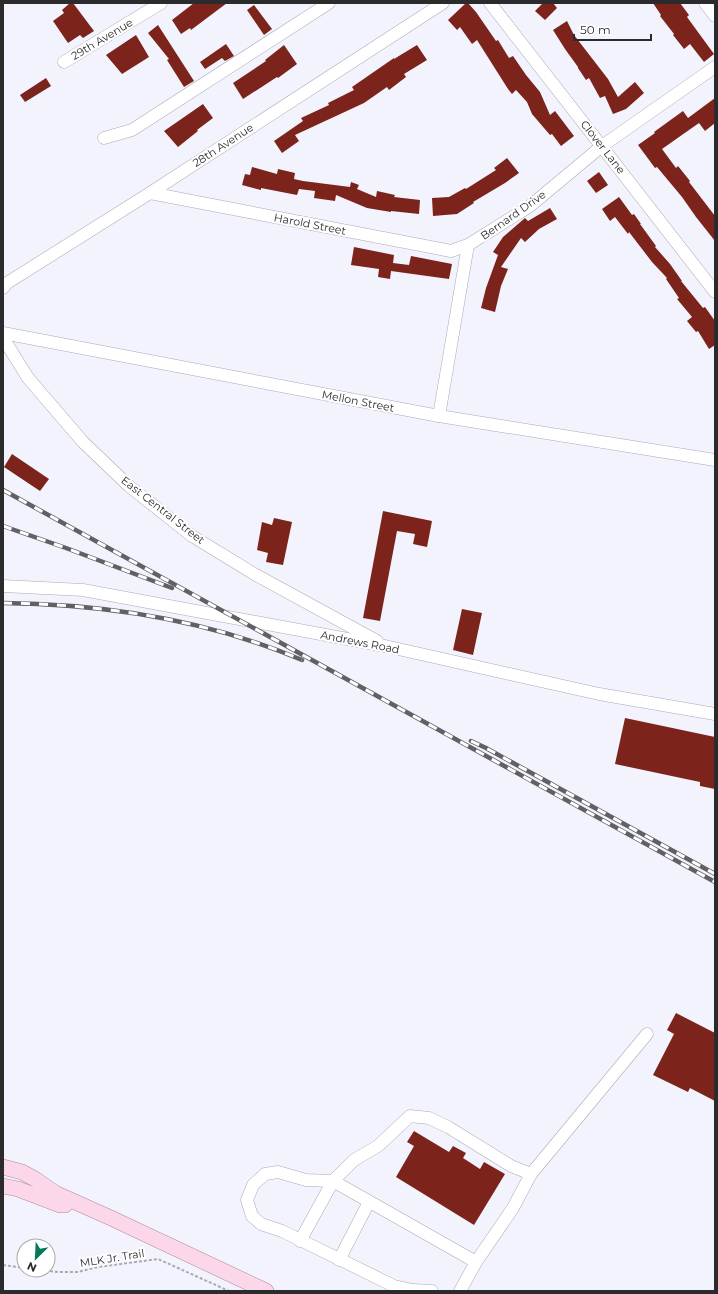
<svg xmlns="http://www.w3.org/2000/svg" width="718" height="1294" font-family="Montserrat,sans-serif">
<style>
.building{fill:#7c241b}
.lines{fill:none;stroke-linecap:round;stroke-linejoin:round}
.minor-casing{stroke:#a9abb3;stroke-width:13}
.major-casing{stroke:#b18a9e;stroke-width:16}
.path{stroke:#aaabb1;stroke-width:2;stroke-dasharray:3 2;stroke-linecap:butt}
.minor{stroke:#fff;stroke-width:12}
.major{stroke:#fbd7e9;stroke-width:15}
.rail-casing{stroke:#616165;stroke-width:4.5}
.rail{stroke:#fff;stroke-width:3;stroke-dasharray:9;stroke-linecap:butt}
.labels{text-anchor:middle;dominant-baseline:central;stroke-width:4;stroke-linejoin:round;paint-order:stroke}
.street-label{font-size:11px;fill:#2b2b2e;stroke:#fff}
</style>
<rect width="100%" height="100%" fill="#f2f3fc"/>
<g class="building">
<path d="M70 3H73L94 31 83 38 80 35 68 43 53 21 64 13 62 10Z"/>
<path d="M194 3H227L191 30 190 28 181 34 172 20Z"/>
<path d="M466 3H468L476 12 496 41 498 40 509 58 513 56 526 75 540 92 550 115 555 111 574 136 561 146 552 134 550 135 532 114 527 102 516 90 512 94 508 89 477 40 472 44 460 27 457 30 448 20Z"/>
<path d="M543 3H553L557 8 545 20 535 11Z"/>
<path d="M653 3H680L689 15 687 17 714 54 704 62 690 44 684 49 673 35 674 34 660 16 661 15Z"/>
<path d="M254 5 272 29 264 35 247 10Z"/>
<path d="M567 21 574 35 608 79 618 97 635 82 644 93 626 109 613 114 605 96 600 98 589 78 586 80 578 68V67L565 49 553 30Z"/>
<path d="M158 25 194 81 184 87 167 60 169 59 148 33Z"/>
<path d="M136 35 149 57 122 74 106 55Z"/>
<path d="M226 44 234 56 225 61 222 58 205 69 200 62Z"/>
<path d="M284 45 297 64 278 78 277 77 243 99 233 83 266 61 265 60Z"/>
<path d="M417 45 427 60 404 74 406 77 389 90 387 87 364 103 295 135 299 141 282 153 274 141 303 121 301 118 329 105 328 103 354 90 352 87 394 58V59Z"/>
<path d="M46 78 51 86 25 102 20 95Z"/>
<path d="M715 98V123L705 131 699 123 662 149 676 168 678 166 690 181 689 182 715 216V241L696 217 682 197 657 167 655 168 638 145 655 133 654 132 683 111 688 118Z"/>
<path d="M203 104 213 118 197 130 198 131 178 147 164 131Z"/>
<path d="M507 158 519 173 505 183 473 202 474 203 457 214 433 216 432 198 449 197 465 188 466 189 496 170 494 168Z"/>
<path d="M252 167 277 174 278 169 295 173 294 179 303 181 350 187 351 182 359 185 357 189 376 197 377 191 395 195 394 197 420 200 419 214 391 211V212L367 208 336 195 335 201 314 198 315 191 299 189 297 195 261 188V190L242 185 245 174 250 175Z"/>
<path d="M599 172 608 185 596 193 587 181Z"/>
<path d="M619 197 632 215 634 214 641 224H640L656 246 655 247 670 264 682 281H681L703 308 705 307 715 321V345L709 349 698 331 696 332 687 321 692 317 677 299 679 298 666 279 667 278 652 262 629 232 628 234 615 217 610 221 602 209Z"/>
<path d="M550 208 557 219 539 229 525 242 521 238 501 267 508 269 501 286 495 312 481 308 486 288 498 255 493 252 503 237 525 218 528 221Z"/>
<path d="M354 247 394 255 393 263 409 265 411 256 452 264 449 279 391 271 390 279 378 277 379 269 351 265Z"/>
<path d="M12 454 49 479 40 491 4 467Z"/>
<path d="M383 511 432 521 427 547 413 544 415 534 397 531 380 621 363 618Z"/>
<path d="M274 518 292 522 283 565 266 562 268 553 257 550 262 522 272 525Z"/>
<path d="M462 609 482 613 473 655 453 650Z"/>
<path d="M625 718 715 737V789L700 786V782L615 764Z"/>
<path d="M676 1013 715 1033V1101L690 1088 688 1092 653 1075 674 1034 667 1030Z"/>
<path d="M414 1131 449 1152 453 1146 466 1153 463 1158 480 1169 484 1162 505 1174 474 1225 396 1177 414 1146 407 1142Z"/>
</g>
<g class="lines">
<g class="minor-casing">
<g id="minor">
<path d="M490 3 715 292"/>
<path d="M705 3 715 16"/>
<path d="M64 62 161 3"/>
<path d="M104 138 132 130 329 3"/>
<path d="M150 193 451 251 468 245"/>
<path d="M3 288 7 283 150 193 443 3"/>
<path d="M3 333 439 416 715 460"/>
<path d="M3 338 28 378 83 442 129 486 192 536 256 575 377 641"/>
<path d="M439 416 468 245 530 206 602 146 715 67"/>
<path d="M3 586 83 590 385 646 599 694 715 714"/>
<path d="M300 1241 333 1181 476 1262"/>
<path d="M339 1260 369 1202"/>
<path d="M432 1291 413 1290 394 1286 282 1231 261 1224 252 1216 247 1200 253 1185 265 1174 278 1172 306 1180 333 1181 354 1160 378 1146 410 1116 429 1118 448 1127 511 1166 531 1174"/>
<path d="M460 1291 476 1262 513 1208 531 1174 647 1034"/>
</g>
</g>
<g class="major-casing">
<g id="major">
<path d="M3 1167 22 1172 35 1179 55 1193 111 1218 266 1291"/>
<path d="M3 1186 18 1189 60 1205H65"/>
</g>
</g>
<g class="path">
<path d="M3 1265 24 1268"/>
<path d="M40 1270 58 1272H78L98 1267 158 1259 229 1291"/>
</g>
<use href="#minor" class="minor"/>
<use href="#major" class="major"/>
<g class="rail-casing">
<g id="rail">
<path d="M3 490 715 882"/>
<path d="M3 526 66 548 172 588"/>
<path d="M3 603C104 604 208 620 302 660"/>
<path d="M471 741 486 748 715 874"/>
</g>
</g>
<use href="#rail" class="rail"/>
</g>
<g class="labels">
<g class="street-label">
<text transform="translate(102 39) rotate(-31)">29th Avenue</text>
<text transform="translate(223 145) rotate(-33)">28th Avenue</text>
<text transform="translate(603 147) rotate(52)">Clover Lane</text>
<text transform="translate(513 215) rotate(-35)">Bernard Drive</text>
<text transform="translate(310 224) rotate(11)">Harold Street</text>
<text transform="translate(358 401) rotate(11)">Mellon Street</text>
<text transform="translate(163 510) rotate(38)">East Central Street</text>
<text transform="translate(360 642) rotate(11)">Andrews Road</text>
<text transform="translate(112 1258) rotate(-9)">MLK Jr. Trail</text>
</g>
</g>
<rect width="718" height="1294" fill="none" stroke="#2b2b2e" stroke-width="8"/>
<g transform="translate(36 1258) rotate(204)"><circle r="19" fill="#ffffff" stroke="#aaaaab"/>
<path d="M0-3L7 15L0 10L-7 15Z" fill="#027a57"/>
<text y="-6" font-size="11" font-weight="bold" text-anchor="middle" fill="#2b2b2e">N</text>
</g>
<path d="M574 34v6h77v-6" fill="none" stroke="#2b2b2e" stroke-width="2"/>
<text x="580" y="34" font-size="12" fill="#2b2b2e" stroke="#ffffff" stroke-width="3" paint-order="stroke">50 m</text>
</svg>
